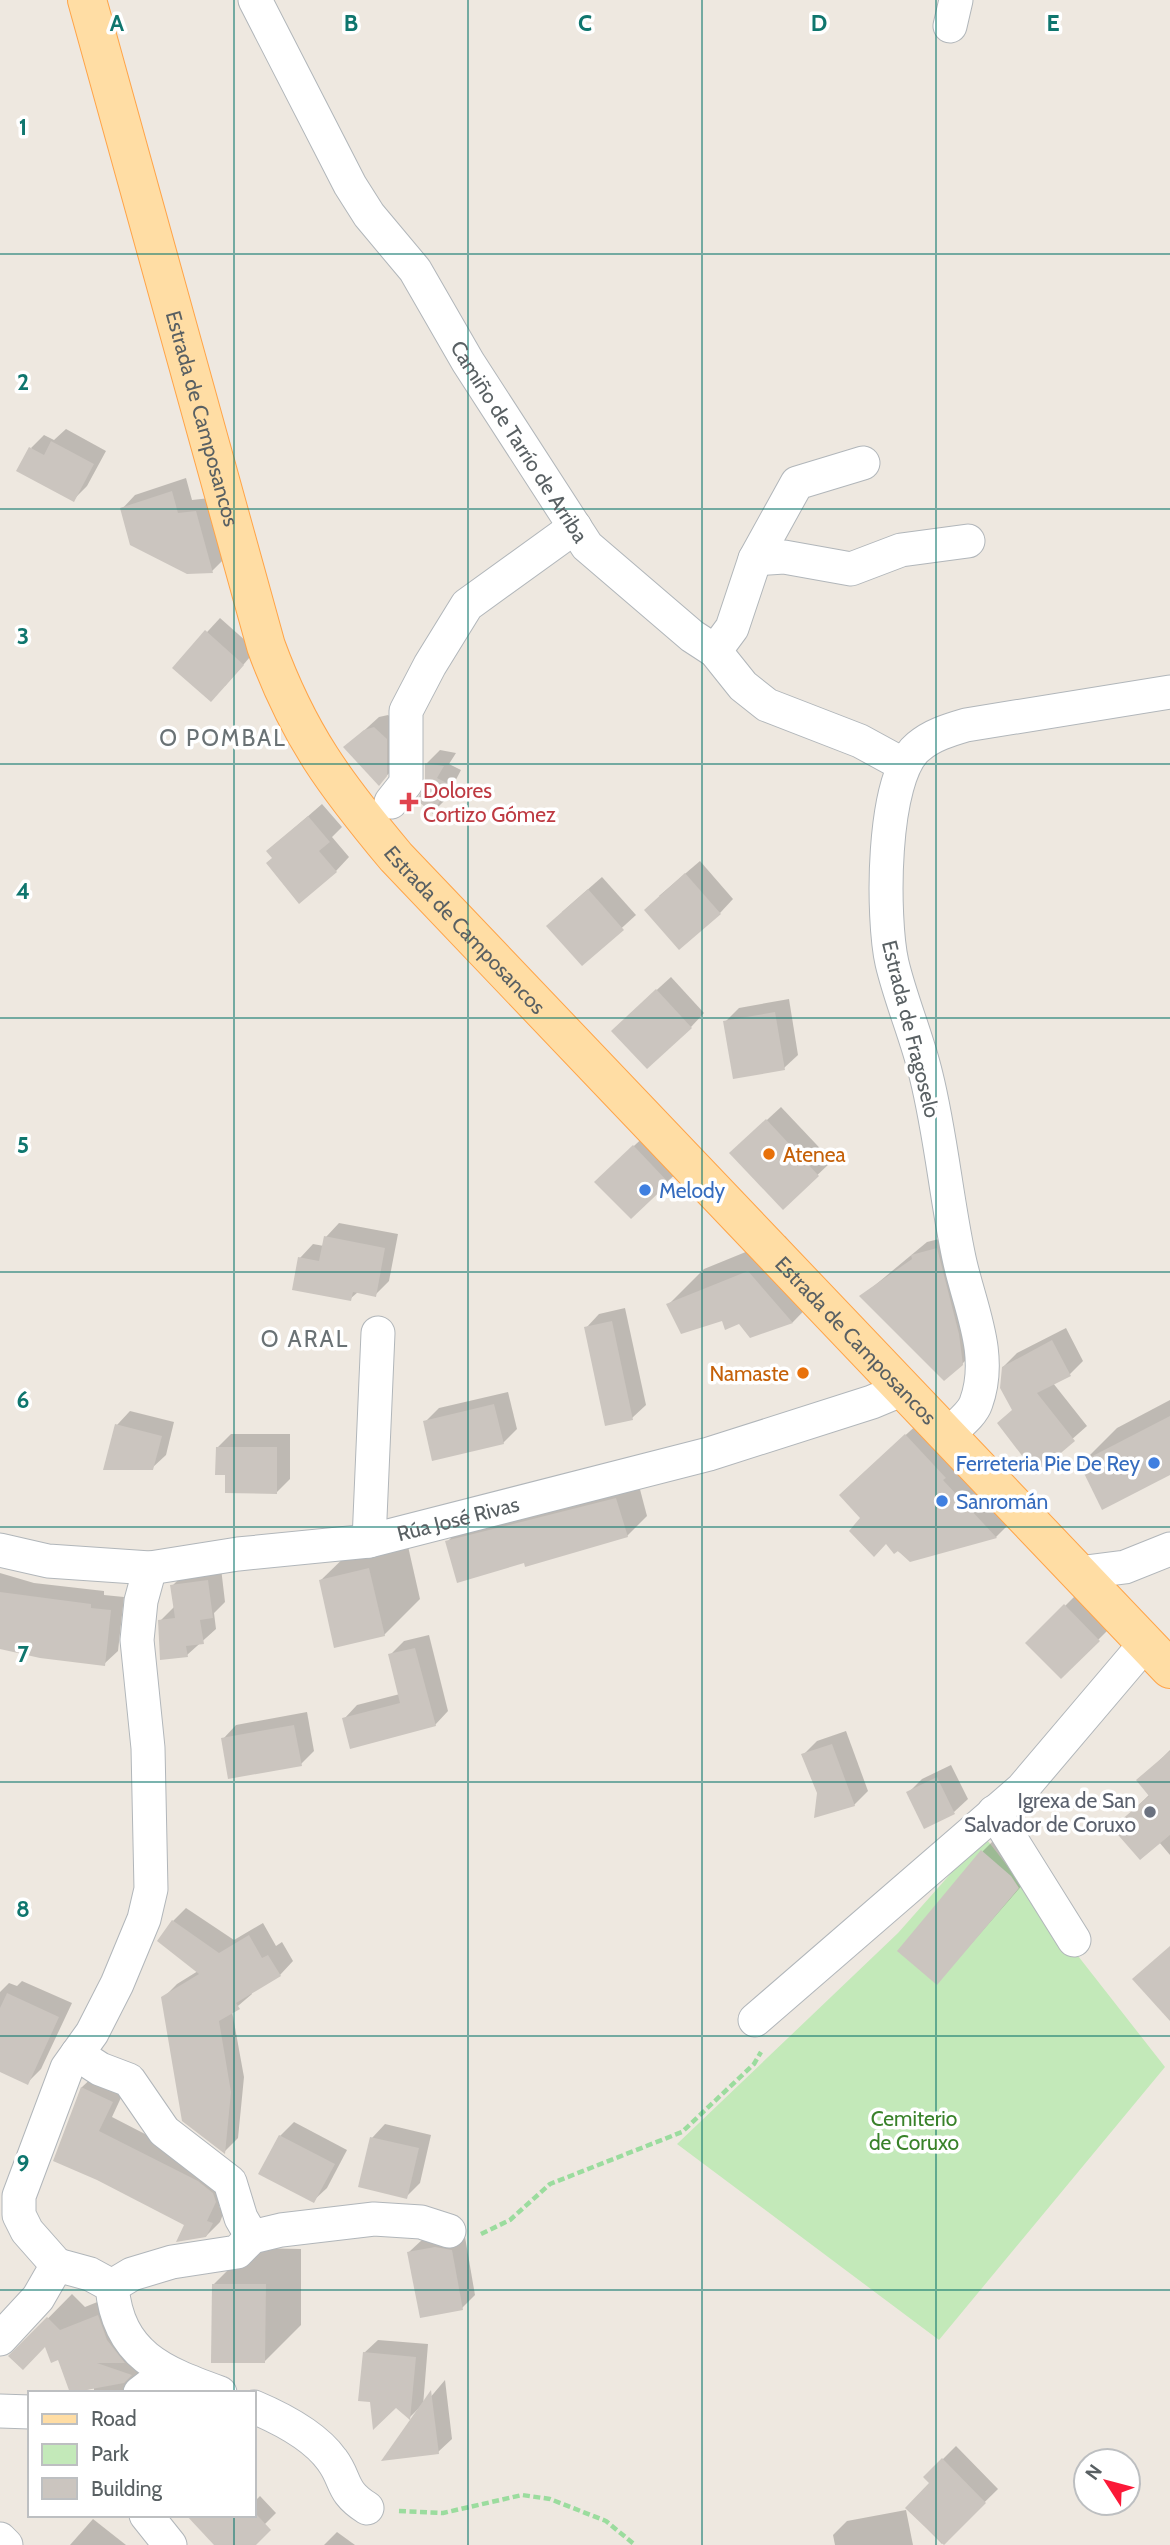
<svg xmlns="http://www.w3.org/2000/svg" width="1170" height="2545" font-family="Cabin,sans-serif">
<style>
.green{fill:#c3e9b9}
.shadow{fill:#0003}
.building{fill:#cbc5bf}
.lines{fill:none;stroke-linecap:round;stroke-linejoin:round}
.minor-casing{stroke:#b1b6ba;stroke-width:35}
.major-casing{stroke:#ffa448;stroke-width:40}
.path{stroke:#9bdc9e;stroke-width:4.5;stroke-dasharray:7 3.5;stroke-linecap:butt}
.minor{stroke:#fff;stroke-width:33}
.major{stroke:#ffdda4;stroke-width:38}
.grid{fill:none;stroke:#0f766e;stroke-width:2;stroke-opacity:0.55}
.health-dot{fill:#e0444e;stroke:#fff;stroke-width:2.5}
.food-dot{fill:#e8710a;stroke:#fff;stroke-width:2.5}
.shop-dot{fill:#3f7fe0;stroke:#fff;stroke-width:2.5}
.worship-dot{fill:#6b7280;stroke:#fff;stroke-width:2.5}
.labels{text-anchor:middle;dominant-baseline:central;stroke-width:7;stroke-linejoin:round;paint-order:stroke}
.street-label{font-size:21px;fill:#596063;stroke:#fff}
.health-label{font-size:21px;fill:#be3a42;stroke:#fff;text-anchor:start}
.food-label{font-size:21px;fill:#c56008;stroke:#fff;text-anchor:start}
.shop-label{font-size:21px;fill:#366cbe;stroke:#fff;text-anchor:start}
.worship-label{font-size:21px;fill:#5b616d;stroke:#fff;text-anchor:end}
.park-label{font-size:21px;fill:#39822a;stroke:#fff}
.neighbourhood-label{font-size:23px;letter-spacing:2px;fill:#6a7275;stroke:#fff}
.grid-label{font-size:23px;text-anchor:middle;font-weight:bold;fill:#0f766e;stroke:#fff;stroke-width:7;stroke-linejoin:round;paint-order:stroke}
</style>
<rect width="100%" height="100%" fill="#eee8e0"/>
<path class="green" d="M984 1836 1165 2067 939 2340 677 2144 898 1933Z"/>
<g class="shadow">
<path d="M66 429 106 451 87 486 73 500 31 448 44 435 54 440Z"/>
<path d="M186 478 192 500 210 498 225 558 212 571 122 509 135 495Z"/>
<path d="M220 618 256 650 225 686 175 667Z"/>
<path d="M388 715 400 725 392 770 379 784 346 747 379 717Z"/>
<path d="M440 750 456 753 449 764 461 770 446 799 433 812 427 784V763Z"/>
<path d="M322 804 342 827 332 837 349 857 336 871 274 858 268 851Z"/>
<path d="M700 861 733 899 720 913 659 896Z"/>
<path d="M602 877 636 915 582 964 562 912Z"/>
<path d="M671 977 704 1013 691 1027 627 1017Z"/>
<path d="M789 999 798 1055 784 1068 725 1022 739 1008Z"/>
<path d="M781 1107 832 1161 783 1208 745 1140Z"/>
<path d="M648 1133 681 1169 667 1182 609 1169Z"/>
<path d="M339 1223 398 1234 389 1281 375 1295 358 1292 350 1299 300 1258 313 1244 324 1246 326 1237Z"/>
<path d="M785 1236 828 1286 793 1322 750 1336 739 1322 668 1305 704 1269Z"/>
<path d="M951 1236 976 1350 962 1364 862 1296 927 1242Z"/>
<path d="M625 1308 646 1405 632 1418 586 1328 599 1314Z"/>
<path d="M1066 1328 1083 1361 1070 1374 1053 1383 1087 1426 1036 1471 1013 1409 1003 1367 1017 1353Z"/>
<path d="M508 1392 517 1429 503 1443 425 1422 439 1408Z"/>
<path d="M1170 1400V1473L1081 1464 1117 1428Z"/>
<path d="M130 1411 174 1422 166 1455 152 1468 117 1425Z"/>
<path d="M920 1422 1009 1524 996 1537 910 1560 886 1542 863 1518 855 1481Z"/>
<path d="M231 1434H290V1479L277 1492 227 1473 217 1448Z"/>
<path d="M637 1478 647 1516 627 1536 525 1561 447 1542 467 1522Z"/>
<path d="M405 1533 420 1599 384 1635 320 1581 357 1545Z"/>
<path d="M221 1568 225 1602 214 1613 216 1629 187 1655 160 1621 175 1606 172 1586 186 1572Z"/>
<path d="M0 1573 34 1583 104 1591V1595L124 1597 118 1651 104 1664 0 1647Z"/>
<path d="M1079 1592 1112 1626 1061 1677 1028 1643Z"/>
<path d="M429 1635 448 1711 435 1725 344 1719 357 1705 400 1694 390 1655 404 1641Z"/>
<path d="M307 1712 314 1751 301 1764 223 1739 236 1725Z"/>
<path d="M846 1731 868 1791 854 1805 819 1793 803 1755 817 1741Z"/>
<path d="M1170 1750V1855L1159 1842 1115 1828 1150 1794 1139 1781Z"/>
<path d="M951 1765 968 1799 954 1812 908 1793 922 1779Z"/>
<path d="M1003 1831 1038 1867 937 1983 983 1851Z"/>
<path d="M186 1908 234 1940 263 1923 276 1946 282 1942 293 1961 280 1975 251 1992 252 1994 232 2011 244 2077 238 2138 225 2151 163 1998 177 1984 198 1971 173 1921Z"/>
<path d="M22 1981 72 2003 41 2069 28 2082 0 2070V1992L9 1983 17 1986Z"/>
<path d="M96 2074 125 2089 112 2117 211 2168 229 2187 219 2207 225 2209 220 2222 206 2236 98 2178 55 2160 82 2087Z"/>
<path d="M294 2122 347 2150 327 2188 313 2201 260 2173 280 2136Z"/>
<path d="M385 2124 431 2135 420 2183 406 2197 372 2138Z"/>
<path d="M449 2234 465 2237 475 2295 462 2308 409 2252 423 2239Z"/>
<path d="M250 2248 301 2249V2325L264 2362 214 2284Z"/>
<path d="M122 2292 131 2315 158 2347 212 2393H94V2388L72 2393 59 2358 46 2345 11 2356 72 2294 85 2307Z"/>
<path d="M378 2340 428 2344 423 2406 445 2380 452 2439 438 2452 418 2409 410 2417 396 2406 372 2400 364 2353Z"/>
<path d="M956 2446 998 2489 942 2544 907 2508 932 2483 925 2477Z"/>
<path d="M254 2495 257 2499 260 2496 276 2513 244 2545H224L254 2515Z"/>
<path d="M906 2510 913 2545H835L833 2535 847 2521Z"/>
<path d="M93 2519 126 2545H70Z"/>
<path d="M337 2532 355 2545H324Z"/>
</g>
<g class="building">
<path d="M51 441 94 464 74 502 16 471 29 447 44 455Z"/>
<path d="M172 491 178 513 196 511 213 573 187 574 130 545 120 508Z"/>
<path d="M205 630 244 665 211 702 172 668Z"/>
<path d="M374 727 387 739V776L379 786 343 747 364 730Z"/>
<path d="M425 763 444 766 437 778 449 784 433 814 417 800 425 784Z"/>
<path d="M308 816 330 842 319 851 337 872 299 904 266 863 272 858 266 851Z"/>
<path d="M685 873 721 914 679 950 644 910Z"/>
<path d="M588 889 624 930 582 966 546 926Z"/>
<path d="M656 989 692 1028 647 1069 611 1031Z"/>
<path d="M775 1012 785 1070 733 1079 723 1021Z"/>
<path d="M766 1119 819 1176 783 1210 729 1153Z"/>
<path d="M633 1145 669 1183 631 1219 594 1182Z"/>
<path d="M324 1236 385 1248 376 1297 353 1292 351 1301 292 1290 298 1257 319 1261Z"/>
<path d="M937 1248 959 1334 963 1365 944 1381 859 1296 912 1259 911 1255Z"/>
<path d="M748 1271 793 1323 750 1338 739 1324 725 1330 722 1321 681 1334 666 1304Z"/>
<path d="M612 1321 633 1420 605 1426 584 1327Z"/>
<path d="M1052 1340 1071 1376 1037 1393 1075 1441 1036 1474 997 1423 1012 1410 1000 1388 1002 1367Z"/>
<path d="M494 1404 504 1444 432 1461 423 1421Z"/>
<path d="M1170 1416V1475L1102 1510 1079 1463Z"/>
<path d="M115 1424 162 1436 153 1470H103Z"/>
<path d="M905 1434 946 1478 943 1480 997 1538 910 1562 898 1551 894 1554 886 1544 874 1557 849 1531 860 1518 839 1495Z"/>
<path d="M216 1447H277V1494L225 1493V1475H215Z"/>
<path d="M616 1498 628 1537 525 1567 524 1563 457 1583 445 1541Z"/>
<path d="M369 1568 385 1636 334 1648 319 1580Z"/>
<path d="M208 1580 213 1618 200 1620 204 1644 186 1646 188 1657 160 1660 158 1620 175 1618 170 1585Z"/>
<path d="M0 1592 91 1604V1608L111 1610 105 1666 40 1658 0 1649Z"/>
<path d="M1064 1604 1100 1641 1061 1679 1025 1643Z"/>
<path d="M415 1648 436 1726 350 1749 342 1718 400 1703 388 1654Z"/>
<path d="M294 1725 302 1766 228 1779 221 1738Z"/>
<path d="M832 1744 855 1806 814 1818 817 1793 801 1754Z"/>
<path d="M1170 1751V1835L1140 1860 1112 1828 1149 1796 1136 1780Z"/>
<path d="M937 1777 955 1814 924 1829 906 1792Z"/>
<path d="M981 1850 1011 1876 1019 1888 937 1985 897 1951Z"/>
<path d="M172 1920 219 1953 249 1935 262 1958 268 1955 281 1976 236 2003 240 2009 219 2021 231 2092 225 2154 182 2121 161 1997 199 1974 157 1941Z"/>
<path d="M1170 1946V2021L1132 1979Z"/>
<path d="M7 1993 59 2017 28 2085 0 2072V2008Z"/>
<path d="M81 2087 113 2102 99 2131 198 2181 213 2193 216 2202 207 2221 213 2223 206 2237 176 2242 184 2225 97 2180 53 2161Z"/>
<path d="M279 2135 335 2164 314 2203 258 2174Z"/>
<path d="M370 2137 419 2148 407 2199 358 2187Z"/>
<path d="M435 2247 452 2250 463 2310 420 2318 407 2252Z"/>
<path d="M212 2284H266L265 2363H211Z"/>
<path d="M98 2315 107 2340 125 2363H97L132 2375 124 2383 70 2393 58 2360 51 2363 45 2347 23 2370 8 2356 47 2317 60 2330Z"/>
<path d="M363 2352 416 2357 410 2420 396 2408 373 2430 370 2402 358 2401Z"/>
<path d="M431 2390 439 2454 381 2461Z"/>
<path d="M942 2458 986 2503 944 2545 905 2508 929 2483 923 2477Z"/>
<path d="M186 2515H257L271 2530 256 2545H214Z"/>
</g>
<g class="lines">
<g class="minor-casing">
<g id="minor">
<path id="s1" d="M255 0 350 185 369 215 415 270 468 362 587 546 692 636 715 651 743 686 767 705 860 741 904 765"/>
<path d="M950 26 956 0"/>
<path d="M755 559 784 557 851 569 901 550 968 541"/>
<path d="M715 651 732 628 755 559 797 483 863 463"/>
<path d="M391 802 406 783V711L430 665 467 605 575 527"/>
<path d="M948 1435C956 1426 972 1415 976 1403 994 1354 969 1306 959 1258 946 1197 941 1135 926 1075 917 1037 901 1001 892 963 882 919 881 777 918 747 932 735 949 730 966 725L1170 692"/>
<path d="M369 1541 378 1333"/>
<path id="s2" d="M0 1550 48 1561 150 1568 238 1554 369 1541 709 1454 872 1402 903 1389"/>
<path d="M1078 1573 1125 1567 1170 1549"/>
<path d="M994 1812 1074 1940"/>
<path d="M755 2020 1022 1789 1145 1644"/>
<path d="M77 2054 100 2069 129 2080 164 2131 230 2182 241 2218 252 2237"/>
<path d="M57 2265 90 2274 112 2286C118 2356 163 2372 220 2393"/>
<path d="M112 2286 132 2274 172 2262 237 2252 252 2237 281 2230 374 2219 421 2222 449 2231"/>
<path d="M0 2339 38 2298 57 2265 27 2231 19 2215V2196L67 2068 92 2033 117 1984 144 1919 151 1889 148 1748 137 1640 141 1601 150 1568"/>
<path d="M140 2393 166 2373"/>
<path d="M254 2407C280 2418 315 2436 332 2460 347 2480 340 2491 367 2508"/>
<path d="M0 2411 30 2412"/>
<path d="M146 2515 170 2545"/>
<path d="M0 2539 6 2545"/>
</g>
</g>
<g class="major-casing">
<g id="major">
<path id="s3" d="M87 0 266 646C299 736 335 784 396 857L1170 1669"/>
</g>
</g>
<g class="path">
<path d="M481 2234 510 2220 550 2184 682 2132 754 2064 761 2052"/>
<path d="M399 2511 443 2513 522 2495 550 2499 606 2521 635 2545"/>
</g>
<use href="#minor" class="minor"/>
<use href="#major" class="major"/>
</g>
<path class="grid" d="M234 0V2393M468 0V2545M702 0V2545M936 0V2545M0 254H1170M0 509H1170M0 764H1170M0 1018H1170M0 1272H1170M0 1527H1170M0 1782H1170M0 2036H1170M0 2290H1170M234 2515V2545"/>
<path class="health-dot" d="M405.5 791.5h7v7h7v7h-7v7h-7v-7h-7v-7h7z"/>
<g class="food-dot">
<circle cx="769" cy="1154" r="7"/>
<circle cx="803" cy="1373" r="7"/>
</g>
<g class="shop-dot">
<circle cx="645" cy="1190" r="7"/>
<circle cx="1154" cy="1463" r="7"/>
<circle cx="942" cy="1501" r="7"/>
</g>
<circle class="worship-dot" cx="1150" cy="1812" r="7"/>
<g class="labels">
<g class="street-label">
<text stroke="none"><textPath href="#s3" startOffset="434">Estrada de Camposancos</textPath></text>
<text stroke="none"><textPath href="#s1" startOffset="516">Camiño de Tarrío de Arriba</textPath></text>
<text stroke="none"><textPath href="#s3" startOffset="1020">Estrada de Camposancos</textPath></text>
<text transform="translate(911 1029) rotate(76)">Estrada de Fragoselo</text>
<text stroke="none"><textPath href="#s3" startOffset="1587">Estrada de Camposancos</textPath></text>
<text stroke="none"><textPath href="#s2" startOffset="464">Rúa José Rivas</textPath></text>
</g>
<g class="health-label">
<text x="423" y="790">Dolores<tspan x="423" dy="24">Cortizo Gómez</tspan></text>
</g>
<g class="food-label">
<text x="783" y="1154">Atenea</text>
<text x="789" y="1373" text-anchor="end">Namaste</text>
</g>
<g class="shop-label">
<text x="659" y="1190">Melody</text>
<text x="1140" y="1463" text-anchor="end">Ferreteria Pie De Rey</text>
<text x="956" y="1501">Sanromán</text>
</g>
<g class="worship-label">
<text x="1136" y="1800">Igrexa de San<tspan x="1136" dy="24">Salvador de Coruxo</tspan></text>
</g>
<g class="park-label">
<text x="914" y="2118">Cemiterio<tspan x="914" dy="24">de Coruxo</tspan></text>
</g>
<g class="neighbourhood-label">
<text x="223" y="738">O POMBAL</text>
<text x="305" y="1339">O ARAL</text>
</g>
</g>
<g class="grid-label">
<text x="117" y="31">A</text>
<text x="351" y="31">B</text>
<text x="585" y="31">C</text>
<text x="819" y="31">D</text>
<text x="1053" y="31">E</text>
<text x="23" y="135">1</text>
<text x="23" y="390">2</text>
<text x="23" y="644">3</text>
<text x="23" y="899">4</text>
<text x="23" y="1153">5</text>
<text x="23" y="1408">6</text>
<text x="23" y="1662">7</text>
<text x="23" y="1917">8</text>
<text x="23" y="2171">9</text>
</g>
<rect x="28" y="2391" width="228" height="126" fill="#ffffff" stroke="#bdbfc1" stroke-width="2"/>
<rect x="42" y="2414" width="35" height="10" fill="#ffdda4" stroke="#bdbfc1" stroke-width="2"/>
<text x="91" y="2426" font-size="21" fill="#596063">Road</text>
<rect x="42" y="2444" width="35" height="21" fill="#c3e9b9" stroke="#bdbfc1" stroke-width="2"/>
<text x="91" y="2461" font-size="21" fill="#596063">Park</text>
<rect x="42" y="2478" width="35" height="21" fill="#cbc5bf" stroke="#bdbfc1" stroke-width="2"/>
<text x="91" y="2496" font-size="21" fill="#596063">Building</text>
<g transform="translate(1107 2482) rotate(306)"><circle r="33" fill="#ffffff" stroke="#bdbfc1" stroke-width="2"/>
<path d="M0-5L12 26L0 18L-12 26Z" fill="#fb1938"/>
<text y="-10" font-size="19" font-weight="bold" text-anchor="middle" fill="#596063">N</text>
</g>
</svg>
